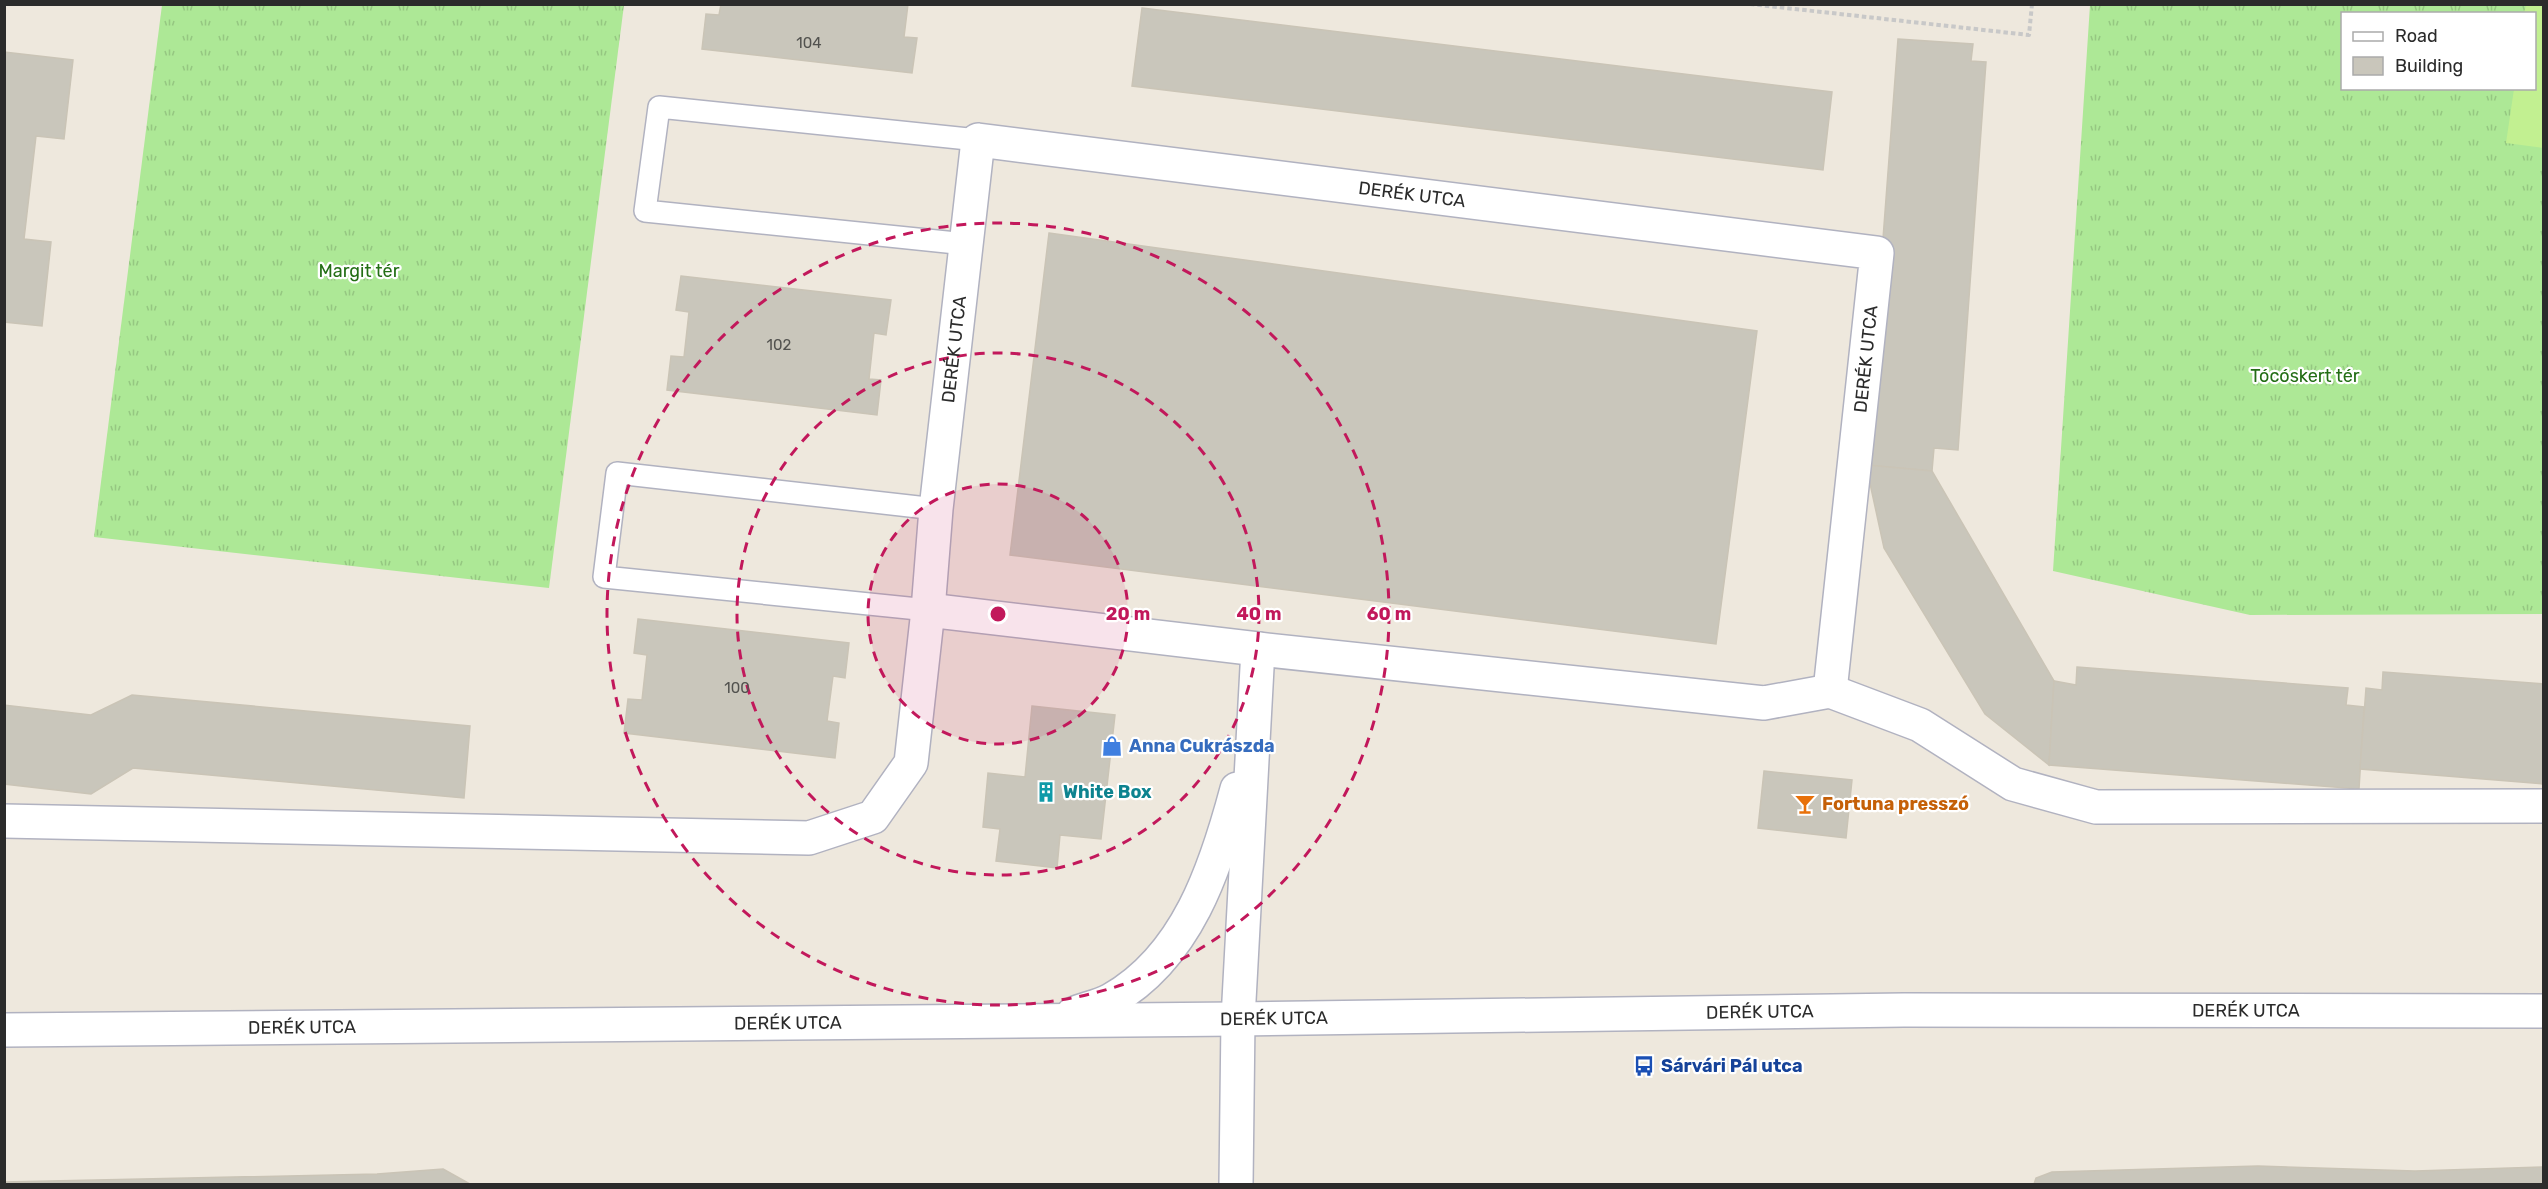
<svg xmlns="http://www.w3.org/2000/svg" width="2548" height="1189" font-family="Rubik,sans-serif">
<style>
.grass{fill:url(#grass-tufts);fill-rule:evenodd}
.pitch{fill:#c2f091}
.building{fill:#c9c6bb;stroke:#cac4b6;stroke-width:1.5}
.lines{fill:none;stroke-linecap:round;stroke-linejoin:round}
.lane-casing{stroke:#b1b2c0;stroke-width:24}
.street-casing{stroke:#b1b2c0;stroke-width:36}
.path{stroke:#c8c8c8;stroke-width:4;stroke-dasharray:4.5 3;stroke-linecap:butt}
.lane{stroke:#fff;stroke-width:21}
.street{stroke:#fff;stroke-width:33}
.ring{fill:none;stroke:#c2185b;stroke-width:3;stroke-dasharray:10 8}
.labels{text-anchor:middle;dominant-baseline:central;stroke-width:4.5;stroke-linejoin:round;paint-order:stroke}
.number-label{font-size:15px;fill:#52524f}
.street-label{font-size:18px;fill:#2b2b2b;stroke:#fff}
.park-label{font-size:18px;fill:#236e15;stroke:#fff}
.shop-label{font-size:18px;font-weight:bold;fill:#366cbe;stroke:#fff;text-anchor:start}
.culture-label{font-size:18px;font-weight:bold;fill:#0d838f;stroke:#fff;text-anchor:start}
.food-label{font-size:18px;font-weight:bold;fill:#c56008;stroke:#fff;text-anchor:start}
.transit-label{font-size:18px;font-weight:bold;fill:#164399;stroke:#fff;text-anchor:start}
.centre{fill:#c2185b;stroke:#fff;stroke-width:3}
.ring-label{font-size:18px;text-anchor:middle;font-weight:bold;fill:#c2185b;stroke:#fff;stroke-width:4.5;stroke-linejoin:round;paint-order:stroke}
</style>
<defs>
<pattern id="grass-tufts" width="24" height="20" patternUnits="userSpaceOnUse" patternTransform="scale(1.5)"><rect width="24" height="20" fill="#ade896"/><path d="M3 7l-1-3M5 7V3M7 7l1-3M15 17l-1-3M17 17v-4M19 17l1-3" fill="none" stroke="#95c781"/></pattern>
</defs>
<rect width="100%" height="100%" fill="#eee8dd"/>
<g class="grass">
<path d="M162 5H624L549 588 94 537Z"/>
<path d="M2090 5H2543V614L2250 615 2053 571ZM2342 14H2534V88H2342Z"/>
</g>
<path class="pitch" d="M2526 5H2543V148L2506 143 2514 89 2534 88V14L2524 13Z"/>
<g class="building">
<path d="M721 4H908L904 37 917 38 912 73 702 49 706 14 719 15Z"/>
<path d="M1142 8 1832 92 1823 170 1132 86Z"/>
<path d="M1898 39 1973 44 1971 61 1986 62 1958 450 1934 448 1932 471 1866 465Z"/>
<path d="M4 52 73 60 64 139 36 136 24 239 51 242 42 326 4 322Z"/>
<path d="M1049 233 1757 331 1716 644 1010 555Z"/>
<path d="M681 276 891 300 886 335 874 333 869 379 881 380 877 415 667 390 671 356 684 357 689 312 676 310Z"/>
<path d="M1866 465 1932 471 2054 681 2049 765 1985 714 1884 548Z"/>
<path d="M638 619 849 643 845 678 833 676 827 721 839 723 835 758 624 733 628 699 642 700 647 655 634 653Z"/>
<path d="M2077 667 2348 688 2346 705 2364 707 2359 789 2049 765 2054 681 2076 685Z"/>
<path d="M2383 672 2544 684V784L2360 769 2366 688 2382 690Z"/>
<path d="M132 695 470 726 464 798 133 768 91 794 4 784V705L91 715Z"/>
<path d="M1032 706 1115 715 1101 839 1060 835 1057 868 996 861 1000 829 983 827 988 773 1025 777Z"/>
<path d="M1764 771 1852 780 1846 838 1758 828Z"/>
<path d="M2258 1166 2415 1171 2544 1167V1184H2034L2036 1178 2052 1172Z"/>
<path d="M443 1169 470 1184H4V1182L377 1174Z"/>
</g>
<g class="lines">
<g class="lane-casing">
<g id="lane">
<path d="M966 244 645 211 659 107 978 140"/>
<path d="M928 610 604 577 617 473 936 509"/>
</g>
</g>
<g class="street-casing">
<g id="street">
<path id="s1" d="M928 610 936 509 978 140 1877 253 1830 691"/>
<path d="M4 821 809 838 873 817 911 763 928 610 1258 649 1764 703 1830 691 1920 725 2013 784 2096 807 2544 806"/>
<path d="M1073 1014C1085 1009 1100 1006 1111 1000 1187 957 1216 868 1237 789"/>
<path id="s2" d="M4 1030 1238 1019 1904 1010 2544 1011"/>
<path d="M1236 1184 1238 1019 1258 649"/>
</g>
</g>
<path class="path" d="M1750 4 2029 35 2032 4"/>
<use href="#lane" class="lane"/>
<use href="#street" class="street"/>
</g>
<circle cx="998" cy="614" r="130" fill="#c2185b" fill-opacity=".12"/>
<g class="ring">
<circle cx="998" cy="614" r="130"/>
<circle cx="998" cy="614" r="261"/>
<circle cx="998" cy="614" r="391"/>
</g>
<defs>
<g id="shop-bare" transform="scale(1.62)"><path d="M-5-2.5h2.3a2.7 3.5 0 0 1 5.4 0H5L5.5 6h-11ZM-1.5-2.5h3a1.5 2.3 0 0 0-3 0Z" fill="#3f7fe0" stroke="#fff" stroke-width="2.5" paint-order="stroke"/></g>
<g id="building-bare" transform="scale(1.62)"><path d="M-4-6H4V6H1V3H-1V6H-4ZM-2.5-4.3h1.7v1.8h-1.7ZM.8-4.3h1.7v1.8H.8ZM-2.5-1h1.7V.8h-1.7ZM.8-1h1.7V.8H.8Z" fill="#0f9aa8" stroke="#fff" stroke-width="2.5" paint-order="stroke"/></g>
<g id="bar-bare" transform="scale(1.62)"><path d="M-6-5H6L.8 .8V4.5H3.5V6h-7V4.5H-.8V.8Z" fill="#e8710a" stroke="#fff" stroke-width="2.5" paint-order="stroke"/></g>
<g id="bus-bare" transform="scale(1.62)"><path d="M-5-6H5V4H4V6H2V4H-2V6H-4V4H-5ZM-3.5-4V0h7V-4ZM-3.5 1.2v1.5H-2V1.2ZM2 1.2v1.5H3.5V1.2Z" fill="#1a4fb4" stroke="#fff" stroke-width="2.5" paint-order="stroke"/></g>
</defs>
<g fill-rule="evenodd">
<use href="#shop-bare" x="1112" y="746"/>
<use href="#building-bare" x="1046" y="792"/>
<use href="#bar-bare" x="1805" y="804"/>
<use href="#bus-bare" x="1644" y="1066"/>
</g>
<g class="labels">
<g class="number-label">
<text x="809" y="43">104</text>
<text x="779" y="345">102</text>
<text x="737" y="688">100</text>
</g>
<g class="street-label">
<text stroke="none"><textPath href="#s1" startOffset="910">DERÉK UTCA</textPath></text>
<text stroke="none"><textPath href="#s1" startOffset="262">DERÉK UTCA</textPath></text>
<text transform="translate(1866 359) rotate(-84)">DERÉK UTCA</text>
<text stroke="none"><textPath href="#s2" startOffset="2242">DERÉK UTCA</textPath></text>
<text stroke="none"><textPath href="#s2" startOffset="1756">DERÉK UTCA</textPath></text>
<text stroke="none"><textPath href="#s2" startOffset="1270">DERÉK UTCA</textPath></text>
<text stroke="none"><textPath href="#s2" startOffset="784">DERÉK UTCA</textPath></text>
<text stroke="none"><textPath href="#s2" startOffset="298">DERÉK UTCA</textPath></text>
</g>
<g class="park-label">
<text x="359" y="271">Margit tér</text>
<text x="2305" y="376">Tócóskert tér</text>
</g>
<g class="shop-label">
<text x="1129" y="746">Anna Cukrászda</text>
</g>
<g class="culture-label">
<text x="1063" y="792">White Box</text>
</g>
<g class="food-label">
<text x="1822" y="804">Fortuna presszó</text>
</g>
<g class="transit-label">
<text x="1661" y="1066">Sárvári Pál utca</text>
</g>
</g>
<circle cx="998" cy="614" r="9" class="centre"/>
<g class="ring-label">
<text x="1128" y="620">20 m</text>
<text x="1259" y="620">40 m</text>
<text x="1389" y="620">60 m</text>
</g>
<rect width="2548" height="1189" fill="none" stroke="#2b2b2b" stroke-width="12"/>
<rect x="2341" y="12" width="195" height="78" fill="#ffffff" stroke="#aaaaaa" stroke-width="1.5"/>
<rect x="2353" y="32" width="30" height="9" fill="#ffffff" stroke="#aaaaaa" stroke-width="1.5"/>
<text x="2395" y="42" font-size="18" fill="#2b2b2b">Road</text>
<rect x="2353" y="57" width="30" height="18" fill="#c9c6bb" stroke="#aaaaaa" stroke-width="1.5"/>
<text x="2395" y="72" font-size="18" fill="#2b2b2b">Building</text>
</svg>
